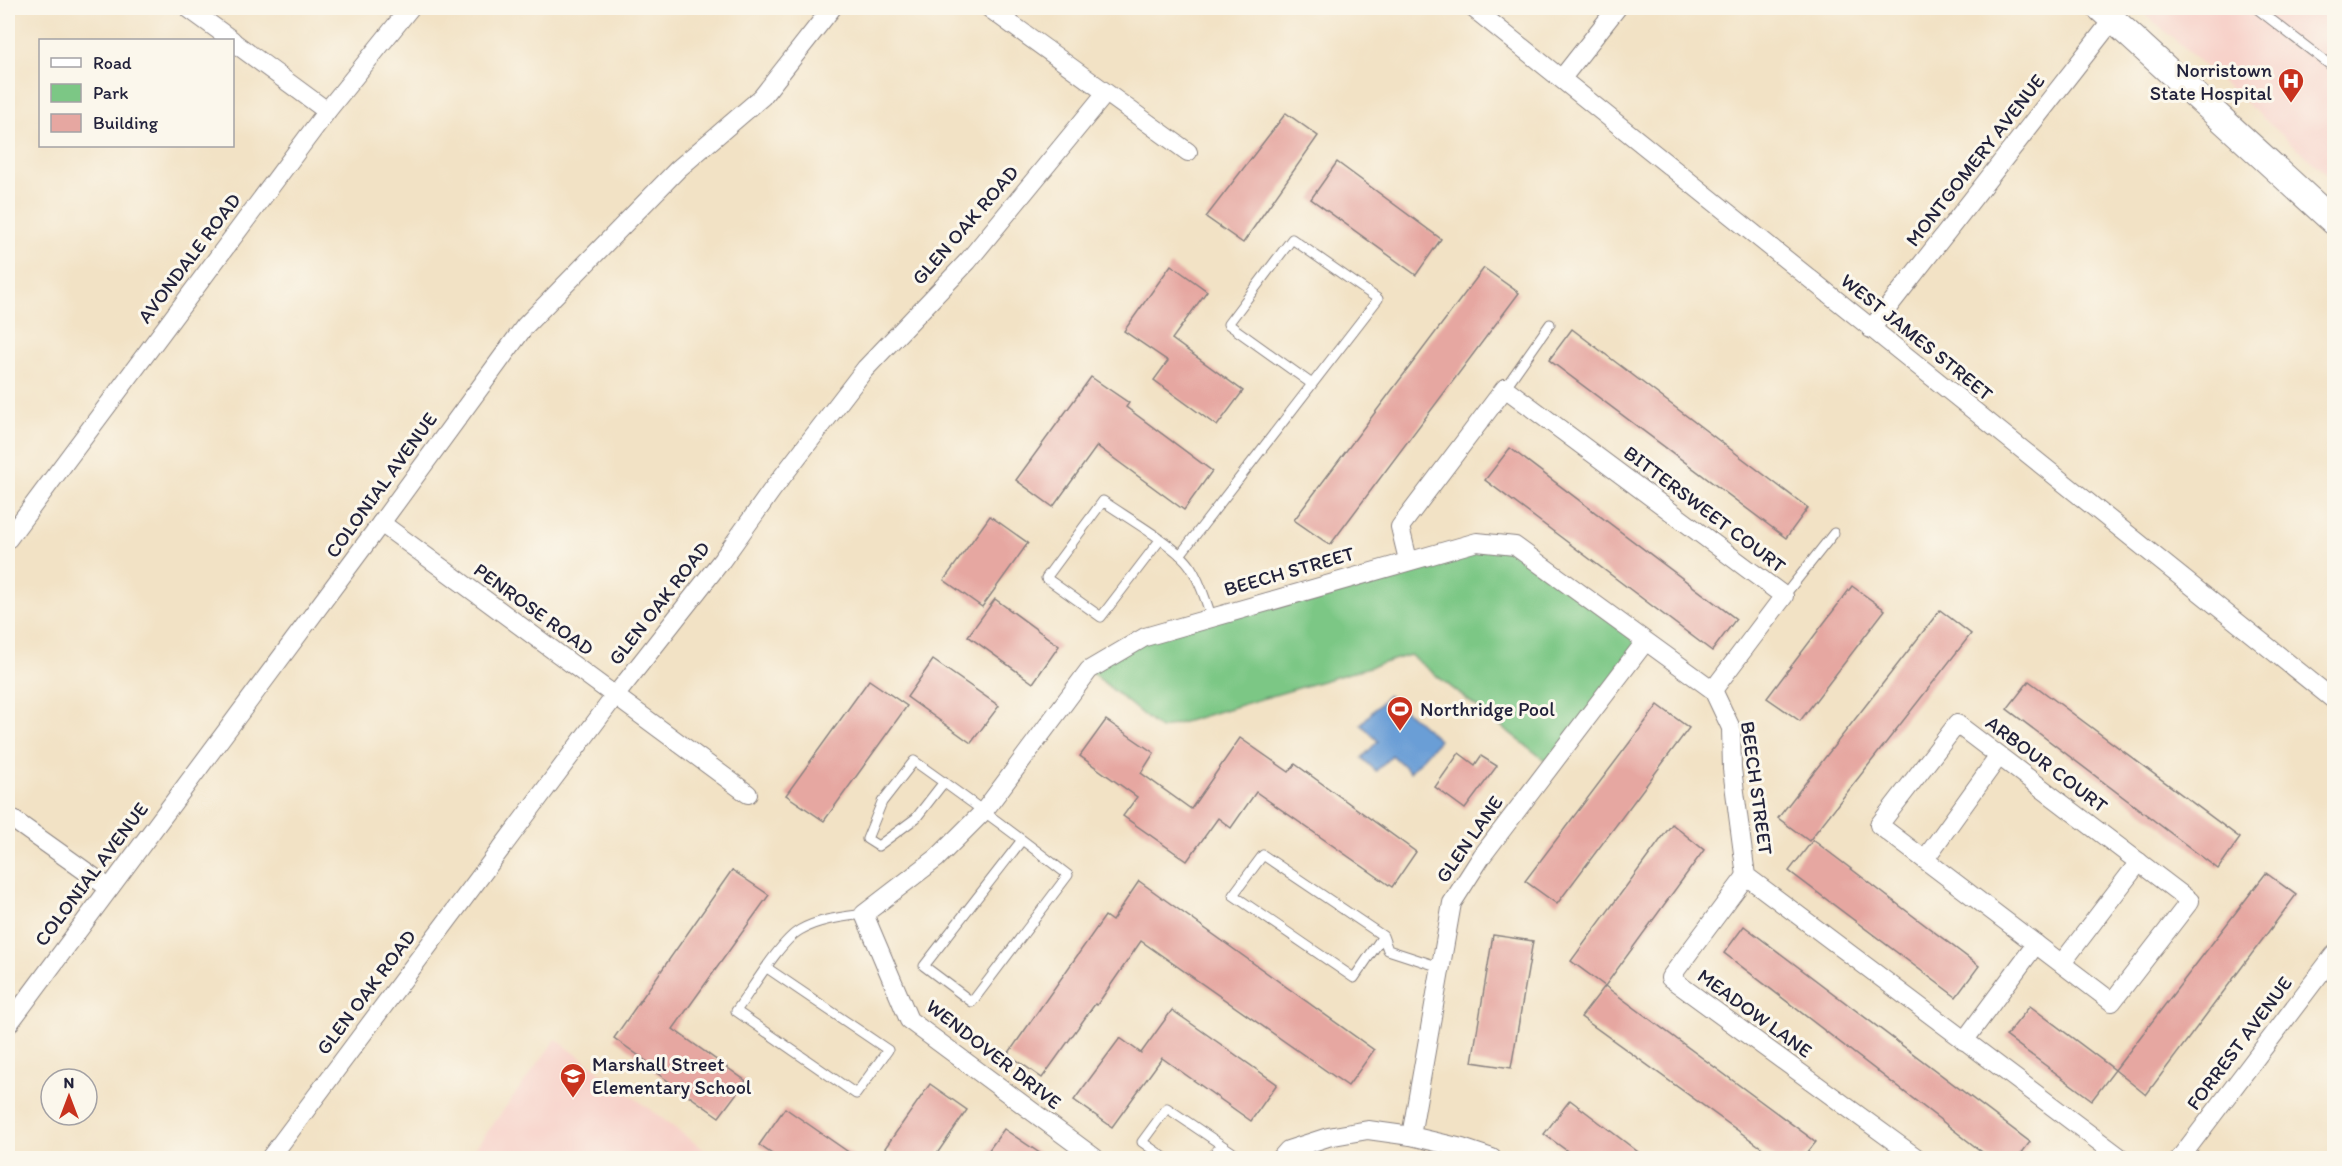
<svg xmlns="http://www.w3.org/2000/svg" width="2342" height="1166" font-family="Itim,sans-serif">
<style>
.built{fill:#f7d1c9}
.green{fill:#7cc785;stroke:#4f7460;stroke-width:1.5}
.water{fill:#6a9ed6;stroke:#466088;stroke-width:1.5}
.building{fill:#e6a7a1}
.lines{fill:none;stroke-linecap:round;stroke-linejoin:round}
.lane-casing{stroke:#8a8280;stroke-width:11}
.street-casing{stroke:#8a8280;stroke-width:20}
.secondary-casing{stroke:#8a8280;stroke-width:28}
.lane{stroke:#fff;stroke-width:9}
.street{stroke:#fff;stroke-width:18}
.secondary{stroke:#fff;stroke-width:26}
.labels{text-anchor:middle;dominant-baseline:central;stroke-width:6;stroke-linejoin:round;paint-order:stroke}
.poi-label{font-size:20px;fill:#22223b;stroke:#fbf7ec;text-anchor:start}
.street-label{font-size:20px;fill:#22223b;stroke:#fbf7ec}
</style>
<rect width="100%" height="100%" fill="#fbf7ec"/>
<filter id="ink" filterUnits="userSpaceOnUse"><feTurbulence type="fractalNoise" baseFrequency=".0167" numOctaves="2"/><feDisplacementMap in="SourceGraphic" scale="12" xChannelSelector="R" yChannelSelector="G"/><feConvolveMatrix kernelMatrix="1 2 1 2 8 2 1 2 1" color-interpolation-filters="sRGB"/></filter>
<filter id="wash" filterUnits="userSpaceOnUse"><feTurbulence type="fractalNoise" baseFrequency=".008" numOctaves="4" result="noise"/><feDisplacementMap in="SourceGraphic" scale="24" xChannelSelector="R" yChannelSelector="G"/><feGaussianBlur stdDeviation="1.35" result="paint"/><feColorMatrix in="noise" values="0 0 0 0 0 0 0 0 0 0 0 0 0 0 0 0 0 1.4 0 .05"/><feComposite in="paint" operator="in"/></filter>
<g filter="url(#wash)">
<rect width="100%" height="100%" fill="#f2e2c5"/>
<g class="built">
<path d="M2136 8H2334V181L2159 26Z"/>
<path d="M556 1039 715 1158H468Z"/>
</g>
<path class="green" d="M1477 542 1515 546 1645 642 1551 765 1410 655 1160 729 1089 670 1145 637Z"/>
<path class="water" d="M1388 695 1439 740 1410 772 1392 755 1376 771 1362 758 1378 741 1361 724Z"/>
<g id="blocks">
<g class="building">
<path d="M1286 113 1318 136 1243 243 1206 217Z"/>
<path d="M1337 162 1441 239 1416 275 1311 199Z"/>
<path d="M1171 265 1207 291 1172 339 1243 391 1217 426 1154 380 1168 361 1124 331Z"/>
<path d="M1484 268 1519 293 1330 545 1294 520Z"/>
<path d="M1572 329 1808 508 1786 538 1549 360Z"/>
<path d="M1091 377 1129 403 1126 407 1212 471 1184 510 1097 446 1053 507 1016 480Z"/>
<path d="M1510 448 1736 619 1712 651 1485 480Z"/>
<path d="M990 516 1028 543 982 607 944 580Z"/>
<path d="M1852 586 1885 610 1800 721 1767 698Z"/>
<path d="M995 599 1059 646 1033 683 968 636Z"/>
<path d="M1940 610 1971 634 1809 841 1778 818Z"/>
<path d="M933 660 999 706 971 743 907 697Z"/>
<path d="M869 680 907 706 824 821 786 795Z"/>
<path d="M2029 681 2240 838 2218 869 2007 709Z"/>
<path d="M1658 705 1689 728 1557 904 1525 881Z"/>
<path d="M1106 720 1154 753 1141 773 1191 809 1240 738 1289 772 1295 764 1416 852 1392 887 1256 792 1231 828 1218 818 1187 861 1123 816 1137 797 1080 756Z"/>
<path d="M1459 753 1475 765 1481 756 1497 766 1465 809 1435 787Z"/>
<path d="M1672 824 1704 850 1605 986 1571 961Z"/>
<path d="M1813 840 1979 966 1956 997 1789 871Z"/>
<path d="M732 870 769 895 673 1029 746 1081 719 1117 654 1071 656 1068 614 1038Z"/>
<path d="M2266 873 2296 895 2146 1095 2115 1070Z"/>
<path d="M1139 881 1374 1050 1348 1086 1141 941 1097 1005 1095 1004 1042 1078 1008 1054 1105 916 1112 921Z"/>
<path d="M1744 926 2030 1142 2018 1158H1990L1724 953Z"/>
<path d="M1493 935 1533 941 1511 1068 1472 1062Z"/>
<path d="M1605 986 1816 1142 1803 1158H1776L1581 1017Z"/>
<path d="M2030 1006 2115 1070 2092 1100 2006 1036Z"/>
<path d="M1172 1010 1277 1084 1251 1121 1162 1058 1112 1127 1074 1100 1120 1038 1141 1053Z"/>
<path d="M930 1084 967 1110 934 1158H900L885 1148Z"/>
<path d="M1570 1100 1646 1158H1577L1544 1134Z"/>
<path d="M785 1108 857 1158H778L759 1145Z"/>
<path d="M1004 1129 1047 1158H983Z"/>
</g>
</g>
</g>
<g filter="url(#ink)">
<use href="#blocks" fill-opacity="0" stroke="#8a8280" stroke-width="1.5"/>
<g class="lines">
<g class="lane-casing">
<g id="lane">
<path d="M2256 8 2334 68"/>
<path d="M1505 388 1550 324"/>
<path d="M1160 540 1101 617 1046 578 1103 501C1124 516 1177 546 1190 566 1201 582 1205 600 1212 618"/>
<path d="M1180 555 1378 299 1292 239 1228 324 1312 384"/>
<path d="M1784 596 1834 533"/>
<path d="M944 782 916 818 878 846 867 839 882 802 914 761C966 798 1018 836 1068 875L972 1002 924 966 1022 840"/>
<path d="M1383 936 1354 978 1233 895 1263 855 1383 936 1388 950 1440 967"/>
<path d="M767 968 888 1050 856 1094 736 1011C751 991 780 941 800 930 820 919 842 917 864 914"/>
<path d="M1165 1158 1142 1142 1167 1108 1241 1158"/>
<path d="M1211 1158 1221 1146"/>
</g>
</g>
<g class="street-casing">
<g id="street">
<path d="M188 8 232 40"/>
<path d="M989 8 1188 152"/>
<path d="M1473 8 2334 700"/>
<path d="M232 41 327 111"/>
<path d="M1562 78 1617 8"/>
<path d="M1871 329 2114 18"/>
<path d="M381 523 748 794"/>
<path d="M8 539 327 111 410 8"/>
<path d="M1408 560 1400 527 1505 388 1784 596 1713 690"/>
<path d="M1957 724 2190 901 2112 1002 1879 825Z"/>
<path d="M8 816 109 888"/>
<path d="M1925 859 1999 756"/>
<path d="M1746 876 1670 978 1917 1158"/>
<path d="M2062 963 2139 862"/>
<path d="M8 1025 381 523 525 326 678 169 762 97 832 8"/>
<path d="M1964 1041 2036 944"/>
<path d="M1411 1136 1452 903 1482 856 1645 642"/>
<path d="M270 1158 615 696 722 560 772 490 865 369 968 261 1105 94"/>
<path d="M1095 1158 909 1020 864 914 937 858 984 811 1089 670 1145 637 1477 542 1515 546 1713 690 1731 728 1732 769 1746 876 2121 1158"/>
<path d="M1281 1158 1288 1150 1328 1137 1368 1130 1411 1136 1462 1148 1492 1158"/>
<path d="M2180 1158 2334 955"/>
</g>
</g>
<g class="secondary-casing">
<path id="secondary" d="M2100 8 2334 222"/>
</g>
<use href="#lane" class="lane"/>
<use href="#street" class="street"/>
<use href="#secondary" class="secondary"/>
</g>
</g>
<defs>
<g id="hospital-pin" transform="scale(1.35)"><path d="M0 17L-7.5 6A9.5 9.5 0 1 1 7.5 6Z" fill="#c8321e" stroke="#fbf7ec"/><path d="M-5-5h3v3.5h4V-5h3V5h-3V1.5h-4V5h-3Z" fill="#fff"/></g>
<g id="stadium-pin" transform="scale(1.35)"><path d="M0 17L-7.5 6A9.5 9.5 0 1 1 7.5 6Z" fill="#c8321e" stroke="#fbf7ec"/><path d="M0-5a6.5 5 0 1 0 0 10a6.5 5 0 1 0 0-10ZM-3.5-1.8h7v3.6h-7Z" fill="#fff"/></g>
<g id="school-pin" transform="scale(1.35)"><path d="M0 17L-7.5 6A9.5 9.5 0 1 1 7.5 6Z" fill="#c8321e" stroke="#fbf7ec"/><path d="M0-5L7-2L0 1L-7-2ZM-4 1L0 2.5L4 1V4Q0 6-4 4Z" fill="#fff"/></g>
</defs>
<g fill-rule="evenodd">
<use href="#hospital-pin" x="2291" y="81"/>
<use href="#stadium-pin" x="1400" y="709"/>
<use href="#school-pin" x="573" y="1076"/>
</g>
<g class="labels">
<g class="poi-label">
<text x="2272" y="70" text-anchor="end">Norristown<tspan x="2272" dy="23">State Hospital</tspan></text>
<text x="1420" y="709">Northridge Pool</text>
<text x="592" y="1064">Marshall Street<tspan x="592" dy="23">Elementary School</tspan></text>
</g>
<g class="street-label">
<text transform="translate(1975 160) rotate(-52)">MONTGOMERY AVENUE</text>
<text transform="translate(965 225) rotate(-49)">GLEN OAK ROAD</text>
<text transform="translate(189 258) rotate(-53)">AVONDALE ROAD</text>
<text transform="translate(1917 337) rotate(39)">WEST JAMES STREET</text>
<text transform="translate(381 485) rotate(-54)">COLONIAL AVENUE</text>
<text transform="translate(1705 509) rotate(37)">BITTERSWEET COURT</text>
<text transform="translate(1289 571) rotate(-16)">BEECH STREET</text>
<text transform="translate(659 603) rotate(-52)">GLEN OAK ROAD</text>
<text transform="translate(534 609) rotate(36)">PENROSE ROAD</text>
<text transform="translate(2047 764) rotate(37)">ARBOUR COURT</text>
<text transform="translate(1757 788) rotate(82)">BEECH STREET</text>
<text transform="translate(1469 839) rotate(-55)">GLEN LANE</text>
<text transform="translate(91 874) rotate(-53)">COLONIAL AVENUE</text>
<text transform="translate(366 992) rotate(-53)">GLEN OAK ROAD</text>
<text transform="translate(1755 1013) rotate(36)">MEADOW LANE</text>
<text transform="translate(2239 1043) rotate(-53)">FORREST AVENUE</text>
<text transform="translate(994 1054) rotate(38)">WENDOVER DRIVE</text>
</g>
</g>
<rect width="2342" height="1166" fill="none" stroke="#fbf7ec" stroke-width="30"/>
<rect x="39" y="39" width="195" height="108" fill="#fbf7ec" stroke="#a4a2a5" stroke-width="1.5"/>
<rect x="51" y="58" width="30" height="9" fill="#ffffff" stroke="#a4a2a5" stroke-width="1.5"/>
<text x="93" y="69" font-size="18" fill="#22223b">Road</text>
<rect x="51" y="84" width="30" height="18" fill="#7cc785" stroke="#a4a2a5" stroke-width="1.5"/>
<text x="93" y="99" font-size="18" fill="#22223b">Park</text>
<rect x="51" y="114" width="30" height="18" fill="#e6a7a1" stroke="#a4a2a5" stroke-width="1.5"/>
<text x="93" y="129" font-size="18" fill="#22223b">Building</text>
<g transform="translate(69 1097)"><circle r="28" fill="#fbf7ec" stroke="#a4a2a5" stroke-width="1.5"/>
<path d="M0-4.5L10 22L0 15L-10 22Z" fill="#c8321e"/>
<text y="-9" font-size="16" font-weight="bold" text-anchor="middle" fill="#22223b">N</text>
</g>
</svg>
